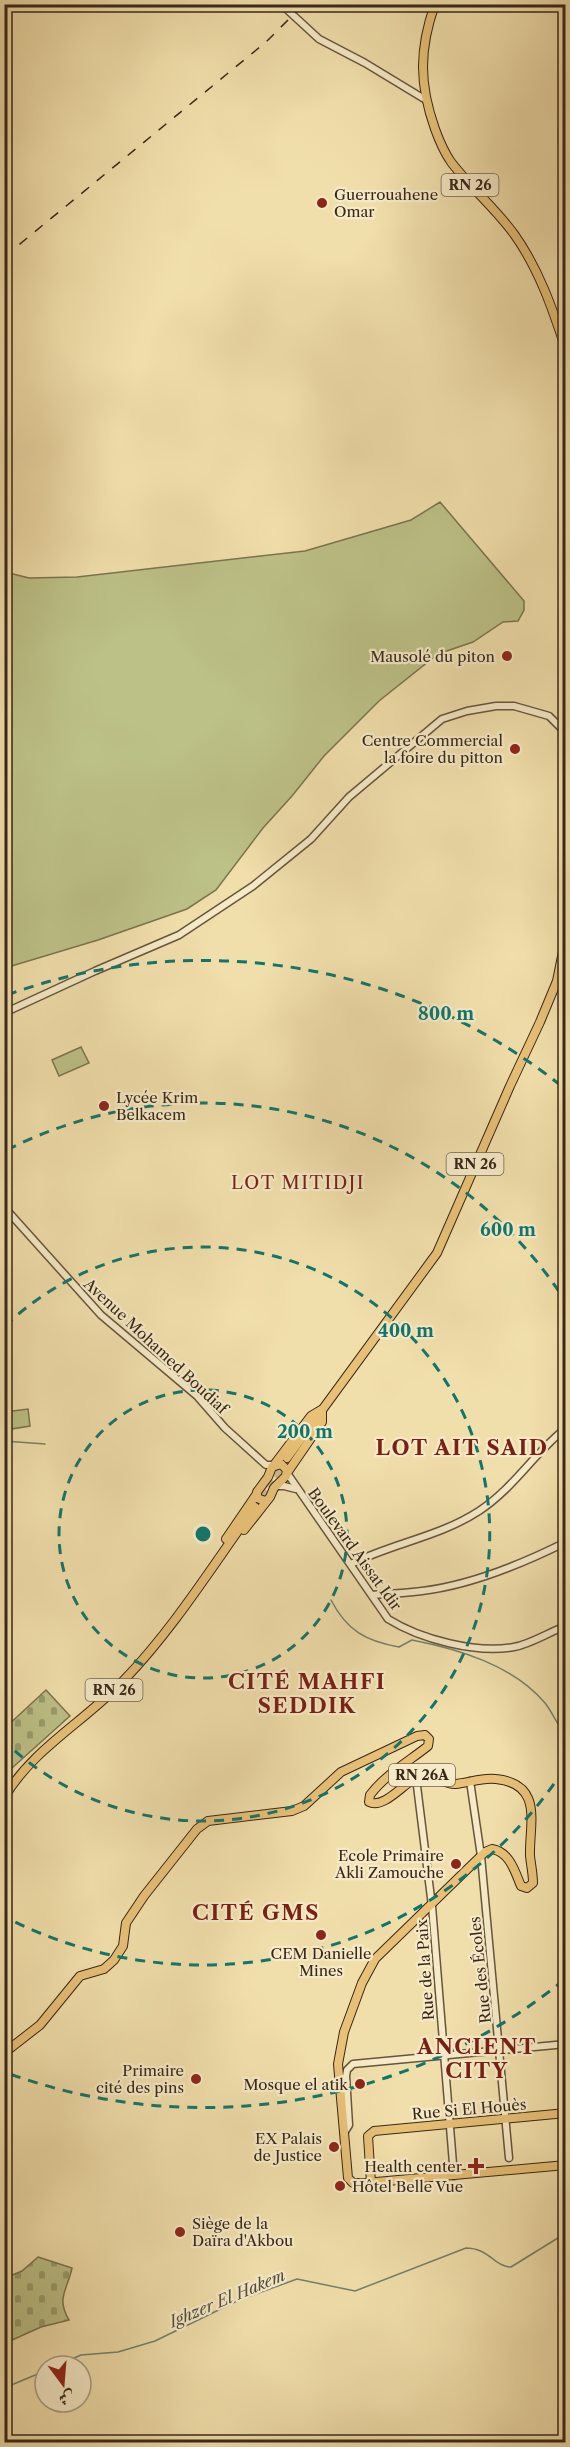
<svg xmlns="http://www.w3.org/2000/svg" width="570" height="2447" font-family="'Libre Caslon Text',Amiri,serif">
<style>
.green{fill:#bcc187;stroke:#7a7450;stroke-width:1.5}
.cemetery{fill:url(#cemetery-stones);stroke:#7a7450;stroke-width:1.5}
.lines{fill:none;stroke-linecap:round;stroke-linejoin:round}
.stream{stroke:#738072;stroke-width:1.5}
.major-tunnel{stroke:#ccba8e;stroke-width:8;stroke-dasharray:8 4;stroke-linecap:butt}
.minor-casing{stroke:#66553e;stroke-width:9}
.major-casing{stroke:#38271a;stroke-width:10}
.minor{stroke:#f6eac8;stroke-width:6}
.major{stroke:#e8c076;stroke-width:8}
.rail{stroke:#38271a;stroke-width:1.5;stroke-dasharray:10 10;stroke-linecap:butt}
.ring{fill:none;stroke:#0f766e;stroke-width:3;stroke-dasharray:10 8}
.poi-dot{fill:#8f2418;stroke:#f6eac8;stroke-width:2}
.labels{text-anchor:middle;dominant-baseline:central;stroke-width:4.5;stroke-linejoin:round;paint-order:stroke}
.shield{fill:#f6eac8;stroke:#71624e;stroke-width:1.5}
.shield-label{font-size:14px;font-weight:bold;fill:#38271a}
.poi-label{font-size:15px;fill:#38271a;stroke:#f6eac8;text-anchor:end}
.street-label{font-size:15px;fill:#38271a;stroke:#f6eac8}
.water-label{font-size:16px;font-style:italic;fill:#514c3e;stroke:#f6eac8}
.quarter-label{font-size:18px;letter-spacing:1.5px;fill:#7a1f14;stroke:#f6eac8}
.district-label{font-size:21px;font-weight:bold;letter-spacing:1.5px;fill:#7a1f14;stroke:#f6eac8}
.centre{fill:#0f766e;stroke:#f6eac8;stroke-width:3}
.ring-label{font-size:18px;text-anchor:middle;font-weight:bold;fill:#0f766e;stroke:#f6eac8;stroke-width:4.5;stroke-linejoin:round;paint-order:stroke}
</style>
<defs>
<pattern id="cemetery-stones" width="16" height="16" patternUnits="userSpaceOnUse" patternTransform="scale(1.5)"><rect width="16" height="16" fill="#bcc187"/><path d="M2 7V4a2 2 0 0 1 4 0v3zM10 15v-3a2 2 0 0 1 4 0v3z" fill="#9a9d6e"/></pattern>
</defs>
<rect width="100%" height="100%" fill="#f1dfab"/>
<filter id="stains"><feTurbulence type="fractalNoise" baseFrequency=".00333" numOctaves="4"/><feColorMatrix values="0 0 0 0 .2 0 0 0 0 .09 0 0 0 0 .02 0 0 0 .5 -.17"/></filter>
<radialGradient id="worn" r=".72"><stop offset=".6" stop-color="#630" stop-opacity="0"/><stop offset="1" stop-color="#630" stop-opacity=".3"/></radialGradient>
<g class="green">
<path d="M440 502 524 601V610L518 621 503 622 473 642 438 654 379 701 324 756 292 796 263 828 216 890 187 909 98 940 5 968V572L29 578 77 577 305 551 411 520Z"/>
<path d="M81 1047 89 1063 59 1076 52 1060Z"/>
<path d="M28 1409 30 1426 5 1430V1412Z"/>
</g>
<g class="cemetery">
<path d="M46 1690 70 1716 12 1768 5 1760V1728Z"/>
<path d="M38 2257 72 2268C67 2291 56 2298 69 2320L41 2327 10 2341H5V2278L22 2271Z"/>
</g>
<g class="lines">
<g class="stream">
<path d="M4 1441 45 1444"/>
<path d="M331 1600C347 1631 366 1641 399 1647L412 1640C458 1649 513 1665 545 1703 553 1713 557 1725 566 1735"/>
<path d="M56 2366 81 2355 118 2352 155 2341 237 2301 297 2279 355 2291 466 2248C489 2248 495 2267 511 2267L566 2233"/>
<path d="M4 2388 45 2371"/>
</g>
<path class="major-tunnel" d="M255 1507 285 1462"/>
<g class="minor-casing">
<g id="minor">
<path d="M281 4 319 39 365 63 426 100"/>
<path d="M4 1013 95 971 179 935 253 886 311 839 349 797 442 719 467 711 496 706H514L549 716 566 733"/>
<path d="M4 1207 101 1315 197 1396 225 1428 266 1465H274"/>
<path d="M287 1473 388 1619C420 1639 476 1654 514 1647 531 1644 549 1632 566 1626"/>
<path d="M275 1486H284L296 1489"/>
<path d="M351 1564C393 1543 439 1537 479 1511 514 1488 534 1453 566 1428"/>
<path d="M372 1595C388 1594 405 1593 422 1591 471 1585 522 1564 566 1542"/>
<path d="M416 1778 432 1906 454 2176"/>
<path d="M470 1781 481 1856 509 2158"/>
<path d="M344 2133 349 2125 346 2076 347 2070 353 2064 566 2044"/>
</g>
</g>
<g class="major-casing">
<g id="major">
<path d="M435 4C419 49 419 84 435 129 439 140 444 152 451 162 470 187 495 208 514 234 539 269 553 310 566 350"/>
<path d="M287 1458 437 1253 510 1086 540 1022 557 981 566 936"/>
<path d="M274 1465 311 1416 321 1410"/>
<path d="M287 1473 322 1422V1411"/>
<path d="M244 1530 270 1497 274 1488 286 1476 287 1470 281 1464 272 1467 268 1477 257 1492V1498L265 1501"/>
<path d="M226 1539 256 1495"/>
<path d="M4 1798C32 1749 87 1720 125 1679 174 1628 213 1565 255 1507"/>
<path d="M4 2053 40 2025 80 1976 104 1969 114 1960 123 1946 126 1923 144 1896 197 1829 208 1821 292 1811 304 1806 341 1772 417 1736 425 1735 429 1739 428 1746C408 1762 386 1774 370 1795L369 1802C384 1809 403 1784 416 1778 436 1769 438 1784 455 1784 469 1783 482 1777 496 1779 544 1784 529 1824 530 1856 531 1865 533 1874 533 1883L527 1888 521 1886C515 1872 510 1852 492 1849L485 1852 375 1959 362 1983 344 2032 338 2064 348 2178 353 2183H365L566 2165"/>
<path d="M371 2183 368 2136 374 2131 566 2113"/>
</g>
</g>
<use href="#minor" class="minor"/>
<use href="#major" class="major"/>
<path class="rail" d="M4 257 266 42 304 4"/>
</g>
<g class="ring">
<circle cx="203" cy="1534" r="144"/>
<path d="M5 1326A287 287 0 1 1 5 1742"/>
<path d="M564 1769A431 431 0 0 1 7 1918M7 1150A431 431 0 0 1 564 1299"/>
<path d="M564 1980A574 574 0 0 1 7 2073M7 995A574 574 0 0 1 564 1088"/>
</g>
<g class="poi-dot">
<circle cx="322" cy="203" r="6"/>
<circle cx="507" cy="656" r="6"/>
<circle cx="515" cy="749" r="6"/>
<circle cx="104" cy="1106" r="6"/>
<circle cx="456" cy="1864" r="6"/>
<circle cx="321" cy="1935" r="6"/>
<circle cx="196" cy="2079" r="6"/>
<circle cx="360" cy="2084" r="6"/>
<circle cx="334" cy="2147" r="6"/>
<path d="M473 2157h6v6h6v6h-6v6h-6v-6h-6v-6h6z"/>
<circle cx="340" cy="2186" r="6"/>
<circle cx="180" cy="2232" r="6"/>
</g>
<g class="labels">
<g class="shield">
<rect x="441.5" y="174" width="57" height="22" rx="4.5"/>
<rect x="446.5" y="1153" width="57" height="22" rx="4.5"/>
<rect x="85.5" y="1679" width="57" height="22" rx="4.5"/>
<rect x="389" y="1764" width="66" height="22" rx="4.5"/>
</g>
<g class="shield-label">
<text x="470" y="185">RN 26</text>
<text x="475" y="1164">RN 26</text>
<text x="114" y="1690">RN 26</text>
<text x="422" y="1775">RN 26A</text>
</g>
<g class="poi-label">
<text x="334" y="194" text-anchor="start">Guerrouahene<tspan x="334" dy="17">Omar</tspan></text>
<text x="495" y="656">Mausolé du piton</text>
<text x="503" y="740">Centre Commercial<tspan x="503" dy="17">la foire du pitton</tspan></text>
<text x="116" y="1097" text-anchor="start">Lycée Krim<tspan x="116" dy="17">Belkacem</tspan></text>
<text x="444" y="1855">Ecole Primaire<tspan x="444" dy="17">Akli Zamouche</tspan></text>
<text x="321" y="1953" text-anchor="middle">CEM Danielle<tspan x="321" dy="17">Mines</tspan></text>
<text x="184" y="2070">Primaire<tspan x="184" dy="17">cité des pins</tspan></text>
<text x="348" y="2084">Mosque el atik</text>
<text x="322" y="2138">EX Palais<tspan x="322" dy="17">de Justice</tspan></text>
<text x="462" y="2166">Health center</text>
<text x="352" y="2186" text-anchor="start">Hôtel Belle Vue</text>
<text x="192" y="2223" text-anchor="start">Siège de la<tspan x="192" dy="17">Daïra d'Akbou</tspan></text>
</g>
<g class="street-label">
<text transform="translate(156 1346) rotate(43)">Avenue Mohamed Boudiaf</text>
<text transform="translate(355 1549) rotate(54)">Boulevard Aissat Idir</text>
<text transform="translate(425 1970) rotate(-94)">Rue de la Paix</text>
<text transform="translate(480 1970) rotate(-96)">Rue des Écoles</text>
<text transform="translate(469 2109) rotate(-5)">Rue Si El Houès</text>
</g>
<g class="water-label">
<text transform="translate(227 2298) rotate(-23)">Ighzer El Hakem</text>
</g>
<g class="quarter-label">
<text x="298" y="1183">LOT MITIDJI</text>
</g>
<g class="district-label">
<text x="462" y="1447">LOT AIT SAID</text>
<text x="307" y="1681">CITÉ MAHFI<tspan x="307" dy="24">SEDDIK</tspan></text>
<text x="256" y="1912">CITÉ GMS</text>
<text x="477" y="2046">ANCIENT<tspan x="477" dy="24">CITY</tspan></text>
</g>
</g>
<circle cx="203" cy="1534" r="9" class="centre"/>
<g class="ring-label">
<text x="446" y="1020">800 m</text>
<text x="508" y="1236">600 m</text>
<text x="406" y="1337">400 m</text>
<text x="305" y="1438">200 m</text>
</g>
<rect width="570" height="2447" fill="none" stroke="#f1dfab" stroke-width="24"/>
<rect x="6" y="6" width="558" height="2435" fill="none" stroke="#38271a" stroke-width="3"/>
<rect x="12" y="12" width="546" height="2423" fill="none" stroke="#38271a" stroke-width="1.5"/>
<g transform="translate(63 2384) rotate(164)"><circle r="28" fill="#f6eac8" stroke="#aa9c82" stroke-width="1.5"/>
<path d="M0-4.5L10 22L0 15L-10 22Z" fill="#8f2418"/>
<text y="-9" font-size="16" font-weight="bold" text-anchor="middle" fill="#38271a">ش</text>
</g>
<rect width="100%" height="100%" filter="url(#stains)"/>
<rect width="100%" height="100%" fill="url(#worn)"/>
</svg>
